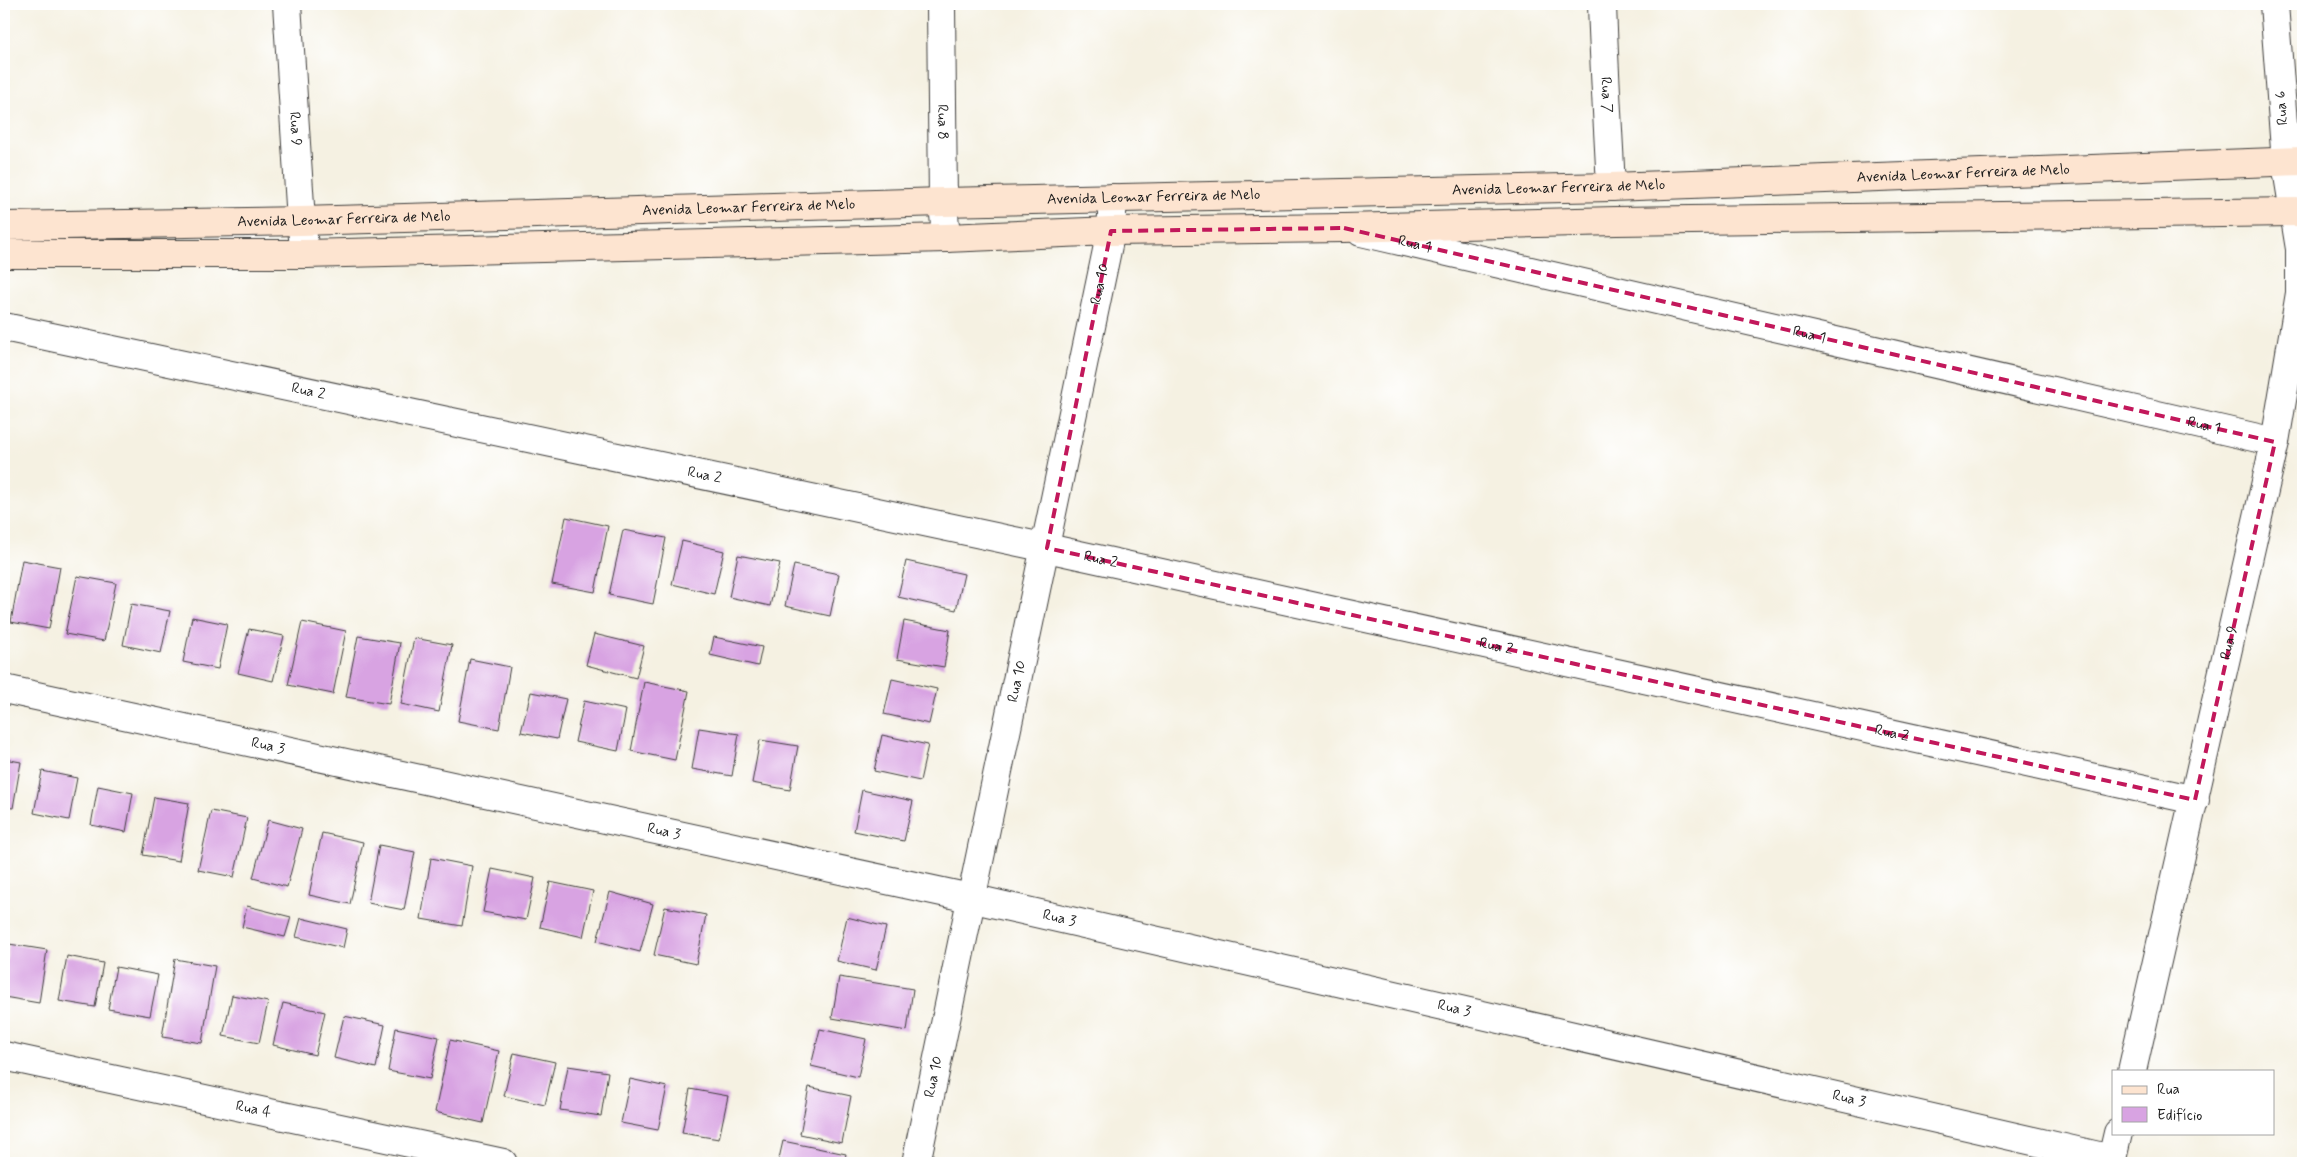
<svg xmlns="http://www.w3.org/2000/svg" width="2307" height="1167" font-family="Mynerve,sans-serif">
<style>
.building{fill:#d8a3e2}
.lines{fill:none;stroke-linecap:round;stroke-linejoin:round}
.street-casing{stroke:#3d3c3a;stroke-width:30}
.secondary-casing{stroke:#3d3c3a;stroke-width:30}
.street{stroke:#fff;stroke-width:28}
.secondary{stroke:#fde4d0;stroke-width:28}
.marked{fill:none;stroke:#c2185b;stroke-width:4;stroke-dasharray:10 6;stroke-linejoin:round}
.labels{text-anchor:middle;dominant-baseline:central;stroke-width:4;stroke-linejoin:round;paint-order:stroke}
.street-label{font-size:15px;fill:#1c1c1c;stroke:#fff}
</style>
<rect width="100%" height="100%" fill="#fff"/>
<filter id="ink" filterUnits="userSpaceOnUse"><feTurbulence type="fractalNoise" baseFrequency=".02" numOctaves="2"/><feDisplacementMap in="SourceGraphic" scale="10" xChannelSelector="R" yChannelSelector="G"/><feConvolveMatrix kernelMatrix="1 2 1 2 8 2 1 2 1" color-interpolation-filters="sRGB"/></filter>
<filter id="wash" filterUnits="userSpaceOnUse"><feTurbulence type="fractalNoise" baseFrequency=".0096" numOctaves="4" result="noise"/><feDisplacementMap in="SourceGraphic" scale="20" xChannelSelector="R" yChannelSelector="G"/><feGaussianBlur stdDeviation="1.12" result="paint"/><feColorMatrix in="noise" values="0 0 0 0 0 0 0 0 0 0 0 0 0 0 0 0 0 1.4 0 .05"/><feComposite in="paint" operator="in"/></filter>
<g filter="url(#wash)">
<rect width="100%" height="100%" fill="#f5f1e2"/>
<g id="blocks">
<g class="building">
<path d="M566 517 608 526 595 592 552 584Z"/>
<path d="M623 530 666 538 653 604 609 595Z"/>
<path d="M682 541 724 551 714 594 672 584Z"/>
<path d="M738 555 780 563 770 606 729 597Z"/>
<path d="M22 560 60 567 49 629 11 622Z"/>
<path d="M906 561 964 574 956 610 898 597Z"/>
<path d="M794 565 839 574 830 616 785 606Z"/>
<path d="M77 576 116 583 104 641 65 634Z"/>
<path d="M131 604 170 611 161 653 123 645Z"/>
<path d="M192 617 227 624 218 669 183 662Z"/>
<path d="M904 621 950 630 944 667 897 659Z"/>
<path d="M302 622 346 631 333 694 288 685Z"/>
<path d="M249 629 284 636 273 681 238 673Z"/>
<path d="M594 634 644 646 636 678 586 665Z"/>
<path d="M358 636 400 643 389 704 346 697Z"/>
<path d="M714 637 762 647 758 666 710 655Z"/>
<path d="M414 638 452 645 439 712 401 704Z"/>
<path d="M470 659 510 667 499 729 458 721Z"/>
<path d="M892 679 937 689 929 724 884 714Z"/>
<path d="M644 682 689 691 675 760 631 751Z"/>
<path d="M531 692 566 699 557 739 521 732Z"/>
<path d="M584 701 626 710 618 751 575 742Z"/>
<path d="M699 728 739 734 732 776 692 769Z"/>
<path d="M882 735 928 745 920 781 874 771Z"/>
<path d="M760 740 798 746 790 790 752 783Z"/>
<path d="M4 759 21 762 13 808 4 807Z"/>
<path d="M42 771 77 778 69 820 34 813Z"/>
<path d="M98 786 133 793 126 832 91 825Z"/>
<path d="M862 790 913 801 904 841 854 831Z"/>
<path d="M154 797 189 803 179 861 143 855Z"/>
<path d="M211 811 247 818 234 877 198 870Z"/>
<path d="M268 820 302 829 287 887 253 878Z"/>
<path d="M322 833 363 842 350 904 309 895Z"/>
<path d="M379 845 415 852 404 910 368 903Z"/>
<path d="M431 858 472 866 462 926 421 919Z"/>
<path d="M492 869 535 878 526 920 483 912Z"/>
<path d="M550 882 593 891 583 937 540 927Z"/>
<path d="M610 892 653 904 640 952 597 941Z"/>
<path d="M247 906 291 917 285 937 242 927Z"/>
<path d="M665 907 706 915 696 964 654 955Z"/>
<path d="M847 917 886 927 876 970 837 961Z"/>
<path d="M301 918 347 929 343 948 296 937Z"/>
<path d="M9 944 47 950 39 1003 4 997V975Z"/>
<path d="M67 956 103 963 95 1007 59 1001Z"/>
<path d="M175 959 215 966 202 1043 162 1037Z"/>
<path d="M116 967 158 975 150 1016 108 1009Z"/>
<path d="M839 977 913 989 907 1031 832 1018Z"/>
<path d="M232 995 268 1002 259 1043 223 1036Z"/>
<path d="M283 1003 325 1012 315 1055 273 1045Z"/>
<path d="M344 1016 385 1025 376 1068 334 1058Z"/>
<path d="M396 1028 439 1037 430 1079 388 1071Z"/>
<path d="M820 1029 866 1039 858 1077 811 1066Z"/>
<path d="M450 1040 499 1051 483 1123 435 1112Z"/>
<path d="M514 1053 555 1062 545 1105 504 1096Z"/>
<path d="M568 1066 608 1072 601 1116 560 1110Z"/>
<path d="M630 1079 667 1087 658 1130 621 1123Z"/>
<path d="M809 1087 851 1096 842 1143 800 1134Z"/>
<path d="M690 1089 728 1096 719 1139 682 1133Z"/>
<path d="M783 1141 846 1154 844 1163H778Z"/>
</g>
</g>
</g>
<g filter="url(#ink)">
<use href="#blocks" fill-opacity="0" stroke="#3d3c3a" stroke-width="1"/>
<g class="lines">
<g class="street-casing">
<g id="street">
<path id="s1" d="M287 4 301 221 305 254"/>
<path id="s2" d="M941 4 943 202 946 238"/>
<path id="s3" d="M1602 4C1604 65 1608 126 1611 187"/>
<path id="s4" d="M1361 232 2275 442"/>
<path id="s5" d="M4 327 1047 548 2195 800"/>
<path id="s6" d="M4 689 970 898 2112 1159"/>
<path id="s7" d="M4 1056 503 1163"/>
<path id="s8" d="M2132 1071 2275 442 2300 293V249L2286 163 2274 4"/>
<path id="s9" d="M916 1163C980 852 1048 542 1111 231L1113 198"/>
<path d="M2111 1163 2118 1133"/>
</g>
</g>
<g class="secondary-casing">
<g id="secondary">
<path id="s10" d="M4 226 301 221 943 202 1611 187 2303 161"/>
<path d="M4 254H305L946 238 1111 231 1344 228 1616 221 2303 212"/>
</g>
</g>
<use href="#street" class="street"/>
<use href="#secondary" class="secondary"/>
</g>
</g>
<path class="marked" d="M1344 228 2275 442 2195 800 1047 548 1111 231Z"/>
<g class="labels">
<g class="street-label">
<text stroke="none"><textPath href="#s3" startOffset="91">Rua 7</textPath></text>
<text transform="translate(2282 108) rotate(-94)">Rua 6</text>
<text stroke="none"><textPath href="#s2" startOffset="118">Rua 8</textPath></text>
<text stroke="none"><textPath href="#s1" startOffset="125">Rua 9</textPath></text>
<text stroke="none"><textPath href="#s10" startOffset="1960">Avenida Leomar Ferreira de Melo</textPath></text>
<text stroke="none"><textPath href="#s10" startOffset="1555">Avenida Leomar Ferreira de Melo</textPath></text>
<text stroke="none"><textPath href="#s10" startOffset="1150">Avenida Leomar Ferreira de Melo</textPath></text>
<text stroke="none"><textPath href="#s10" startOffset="745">Avenida Leomar Ferreira de Melo</textPath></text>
<text stroke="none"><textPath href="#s10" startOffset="340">Avenida Leomar Ferreira de Melo</textPath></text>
<text stroke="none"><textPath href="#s4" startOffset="55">Rua 1</textPath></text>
<text stroke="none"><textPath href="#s9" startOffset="898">Rua 10</textPath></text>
<text stroke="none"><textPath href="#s4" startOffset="460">Rua 1</textPath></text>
<text stroke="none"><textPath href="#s5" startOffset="311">Rua 2</textPath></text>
<text stroke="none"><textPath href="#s4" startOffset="865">Rua 1</textPath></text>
<text stroke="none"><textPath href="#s5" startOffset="716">Rua 2</textPath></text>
<text stroke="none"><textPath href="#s5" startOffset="1121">Rua 2</textPath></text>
<text stroke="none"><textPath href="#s8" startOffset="439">Rua 9</textPath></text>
<text stroke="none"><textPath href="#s5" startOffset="1526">Rua 2</textPath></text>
<text stroke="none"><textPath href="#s9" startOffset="492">Rua 10</textPath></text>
<text stroke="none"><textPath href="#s5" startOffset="1931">Rua 2</textPath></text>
<text stroke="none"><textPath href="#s6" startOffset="270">Rua 3</textPath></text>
<text stroke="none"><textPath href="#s6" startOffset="675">Rua 3</textPath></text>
<text stroke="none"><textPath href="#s6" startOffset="1080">Rua 3</textPath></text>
<text stroke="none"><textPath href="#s6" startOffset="1485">Rua 3</textPath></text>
<text stroke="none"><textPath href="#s9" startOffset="88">Rua 10</textPath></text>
<text stroke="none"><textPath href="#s6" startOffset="1890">Rua 3</textPath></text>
<text stroke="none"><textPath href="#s7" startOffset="255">Rua 4</textPath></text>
</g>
</g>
<rect width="2307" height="1167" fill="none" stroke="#fff" stroke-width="20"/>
<rect x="2112" y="1070" width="162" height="65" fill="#ffffff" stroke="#a4a4a4"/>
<rect x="2122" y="1086" width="25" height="8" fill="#fde4d0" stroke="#a4a4a4"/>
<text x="2157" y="1094" font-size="15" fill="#1c1c1c">Rua</text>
<rect x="2122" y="1107" width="25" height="15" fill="#d8a3e2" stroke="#a4a4a4"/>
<text x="2157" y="1120" font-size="15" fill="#1c1c1c">Edifício</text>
</svg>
